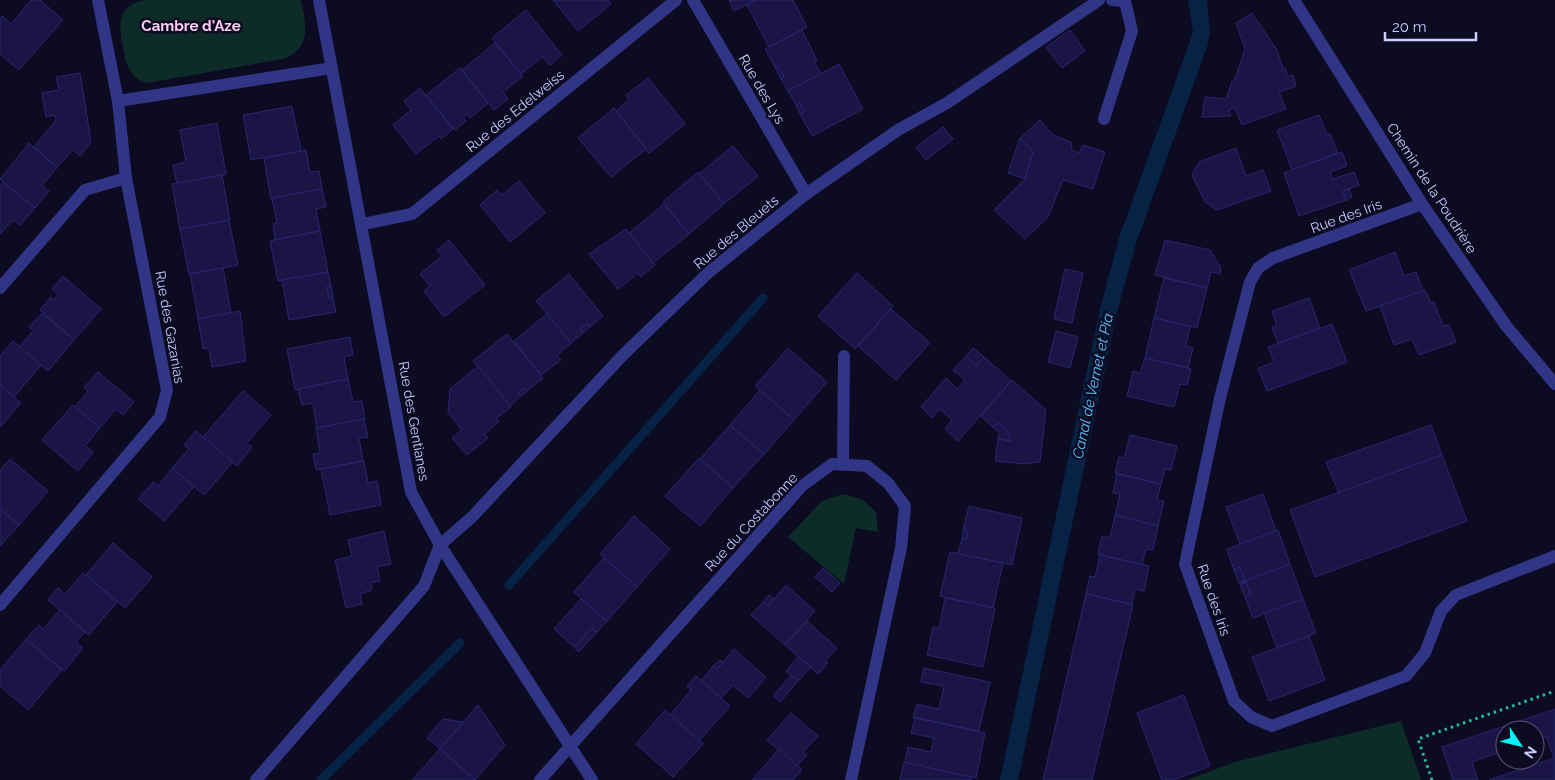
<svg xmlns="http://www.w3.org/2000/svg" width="1555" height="780" font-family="Raleway,sans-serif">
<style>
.green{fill:#0d2c28}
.water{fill:#062345}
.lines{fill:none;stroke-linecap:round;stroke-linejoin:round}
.stream{stroke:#062345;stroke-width:9}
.building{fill:#1a1544;stroke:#2c2473}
.path{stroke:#20bda5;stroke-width:3;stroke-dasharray:2.5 4;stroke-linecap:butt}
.lane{stroke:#303586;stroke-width:12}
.street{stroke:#303586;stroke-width:12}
.labels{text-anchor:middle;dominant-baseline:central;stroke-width:5;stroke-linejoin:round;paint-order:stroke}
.street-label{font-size:14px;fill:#cccbff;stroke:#0c0b21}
.neighbourhood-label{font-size:15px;font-weight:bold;fill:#ffcdf2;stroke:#0c0b21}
.water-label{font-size:15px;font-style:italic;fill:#59c2ff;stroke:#0c0b21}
</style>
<rect width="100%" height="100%" fill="#0c0b21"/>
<g class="green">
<path d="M146 0H301C306 24 312 49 283 59L147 83C127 77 126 61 122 43 118 20 120 4 146 0Z"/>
<path d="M843 494 863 500 876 512 878 532 856 528 844 584 788 537 822 501Z"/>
<path d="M1401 721 1421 780H1187L1235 762Z"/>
</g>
<path class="water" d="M1188 0H1207L1210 33 1207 47 1136 243 1117 312 1018 780H1000L1100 309 1119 238 1190 41 1193 32Z"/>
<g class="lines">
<g class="stream">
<path d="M509 585 763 298"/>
<path d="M321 780 460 643"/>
</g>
</g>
<g class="building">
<path d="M31 0H40L63 20 19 70 0 54V19L2 16 11 24Z"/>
<path d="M553 0H608L611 4 578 31Z"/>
<path d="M729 0H756L734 11Z"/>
<path d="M756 0H793L807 27 769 47 747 5Z"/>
<path d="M526 10 562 55 550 65 542 57 521 74 492 38Z"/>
<path d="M1252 13 1277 50 1283 69 1285 68 1288 76 1293 75 1296 86 1279 92 1286 109 1242 125 1235 108 1229 110 1231 116 1202 117 1205 97 1226 99 1232 81 1235 79 1245 49 1236 23Z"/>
<path d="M802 30 817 60 814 61 821 74 788 91 781 79 784 77 778 66 775 67 765 49Z"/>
<path d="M1070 30 1085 51 1062 68 1046 47Z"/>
<path d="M495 43 523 76 503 92 508 99 494 110 462 70Z"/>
<path d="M839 64 863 109 812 136 800 114 804 112 800 103 796 105 788 91Z"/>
<path d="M778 66 784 77 781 79 775 67Z"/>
<path d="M460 68 488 103 470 118 468 114 463 118 466 121 455 130 426 95Z"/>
<path d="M80 73 91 142 80 156 73 150 57 167 34 147 56 120 55 115 46 117 42 93 59 90 56 77Z"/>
<path d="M648 78 685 124 649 153 616 111 629 100 626 95Z"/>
<path d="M420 88 453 129 441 139 439 136 416 154 393 125 411 110 404 101Z"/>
<path d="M800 103 804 112 800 114 796 105Z"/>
<path d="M292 106 301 151 251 160 243 115Z"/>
<path d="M614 108 646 149 611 177 578 138Z"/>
<path d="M1319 115 1327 135 1330 134 1338 153 1292 170 1277 130Z"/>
<path d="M1040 120 1053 135 1071 142 1072 150 1079 153 1083 145 1105 152 1093 189 1063 180 1048 217 1025 239 994 210 1025 179 1033 152 1020 138Z"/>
<path d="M217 123 226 174 177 184 173 165 186 162 180 130Z"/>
<path d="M943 127 953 139 926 160 916 147Z"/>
<path d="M1020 138 1033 152 1025 179 1008 173Z"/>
<path d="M29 143 57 168 42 185 49 191 35 208 0 179Z"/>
<path d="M733 146 758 176 724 204 699 174Z"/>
<path d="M1236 148 1246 176 1263 170 1271 191 1217 210 1205 202 1192 175 1199 162Z"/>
<path d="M306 150 310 172 319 171 322 189 271 199 264 158Z"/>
<path d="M1342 152 1347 166 1330 172 1333 179 1354 172 1359 185 1343 191 1346 200 1299 216 1284 173Z"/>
<path d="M698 172 724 204 689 234 663 202Z"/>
<path d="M222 175 230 220 180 229 172 184Z"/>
<path d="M519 181 545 213 510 242 480 205 497 190 502 195Z"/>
<path d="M3 182 35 208 20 225 13 220 0 234V186Z"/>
<path d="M322 189 326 207 316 209 320 231 275 240 273 224 277 223 272 198Z"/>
<path d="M1349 189 1352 197 1346 200 1343 191Z"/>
<path d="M664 204 689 234 653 263 629 233Z"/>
<path d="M229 220 238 265 189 274 180 229Z"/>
<path d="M626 229 655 265 641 277 638 273 618 289 589 254Z"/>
<path d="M320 231 328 272 278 281 270 241Z"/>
<path d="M449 240 485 285 444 317 424 291 430 286 420 274 442 256 437 250Z"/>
<path d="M1165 240 1210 250 1221 268 1220 274 1211 272 1207 288 1155 275Z"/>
<path d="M1395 252 1404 276 1416 272 1423 291 1366 311 1349 270Z"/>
<path d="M223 268 231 313 198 319 190 274Z"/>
<path d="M1065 269 1083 273 1072 323 1054 319Z"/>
<path d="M328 272 331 286 327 287 329 298H333L336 312 289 320 282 280Z"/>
<path d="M857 273 893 306 855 349 818 316Z"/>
<path d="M569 274 603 316 590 327 587 323 580 329 583 333 571 343 536 301Z"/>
<path d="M63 276 101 309 74 340 40 310 51 297 54 300 58 294 52 289Z"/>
<path d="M1164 278 1207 288 1197 328 1154 318Z"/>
<path d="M331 286 333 298H329L327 287Z"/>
<path d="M1425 290 1431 303 1434 302 1443 326 1449 325 1456 342 1419 355 1412 339 1394 345 1380 306Z"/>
<path d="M1309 298 1320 328 1278 343 1272 327 1277 326 1272 311Z"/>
<path d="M891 309 930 343 896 380 858 346Z"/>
<path d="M240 311 246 361 212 367 209 348 203 349 198 319Z"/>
<path d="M42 313 74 340 48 371 19 347 33 331 29 327Z"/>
<path d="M547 314 571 343 557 355 561 360 541 375 514 341Z"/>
<path d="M1154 318 1190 326 1186 346 1193 348 1188 368 1145 358Z"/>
<path d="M587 323 590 327 583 333 580 329Z"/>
<path d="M1332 324 1347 362 1267 391 1258 368 1274 362 1268 347Z"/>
<path d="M1056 331 1078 337 1070 368 1048 362Z"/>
<path d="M507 334 543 378 527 391 525 388 518 393 521 396 510 406 473 361Z"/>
<path d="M350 337 353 355 344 357 348 379 295 390 287 349Z"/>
<path d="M13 341 41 365 14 397 0 385V356Z"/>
<path d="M788 348 827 382 794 420 755 386Z"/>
<path d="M973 348 984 357 976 366 966 356Z"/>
<path d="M966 356 976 366 984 357 1011 381 958 441 945 429 952 420 940 409 932 418 921 407 946 378 957 389 965 380 953 370Z"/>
<path d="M1145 358 1191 369 1187 385 1180 384 1174 407 1127 396 1133 371 1140 373Z"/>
<path d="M478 366 511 407 497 418 499 421 485 434 488 438 467 455 452 438 462 430 448 413 450 389Z"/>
<path d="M98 372 134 402 123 415 116 409 100 428 75 407 88 391 84 387Z"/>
<path d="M348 379 353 402 362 401 365 419 317 428 313 403 302 405 298 389Z"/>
<path d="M1012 380 1046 410 1040 462 1024 464 995 461 998 439 1011 441 1006 429 998 423 993 427 981 416Z"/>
<path d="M0 385 21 403 0 427Z"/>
<path d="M525 388 527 391 521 396 518 393Z"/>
<path d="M760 390 794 420 764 454 730 425Z"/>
<path d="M243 391 271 415 247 443 252 447 237 466 203 437Z"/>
<path d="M73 405 100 428 85 446 93 452 78 471 42 440Z"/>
<path d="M364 419 368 437 359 438 363 461 316 470 313 454 320 453 316 428Z"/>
<path d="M998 423 1006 429 1011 441 998 439 999 432 993 427Z"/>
<path d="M730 425 764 454 733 488 700 459Z"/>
<path d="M1431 425 1442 455 1339 493 1326 462Z"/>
<path d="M196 431 233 462 204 495 172 468 189 449 184 445Z"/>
<path d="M1130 435 1177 446 1171 470 1165 469 1161 484 1115 473 1119 457 1124 458Z"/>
<path d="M1442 455 1467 521 1315 577 1290 510Z"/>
<path d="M699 458 733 488 700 526 665 496Z"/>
<path d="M10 459 48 491 19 525 0 509V470Z"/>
<path d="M364 461 368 483 377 481 381 505 330 515 321 469Z"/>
<path d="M172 468 194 487 164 521 138 499 153 482 158 486Z"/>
<path d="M1117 474 1161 484 1157 500 1164 501 1158 526 1115 516 1120 494 1113 493Z"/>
<path d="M1263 494 1276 531 1240 544 1226 507Z"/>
<path d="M969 506 1022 518 1012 565 958 554 962 538 966 540 968 533 964 526Z"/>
<path d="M0 509 19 525 0 546Z"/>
<path d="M1115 515 1158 526 1153 550 1146 549 1142 565 1098 554 1102 536 1110 538Z"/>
<path d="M634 516 670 549 637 587 600 554Z"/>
<path d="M964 526 968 533 966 540 962 538Z"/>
<path d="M1278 530 1290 564 1240 583 1245 580 1240 567 1234 570 1227 549Z"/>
<path d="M384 531 391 564 377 567 380 581 371 583 372 590 360 594 362 604 346 608 335 560 352 556 348 540Z"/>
<path d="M113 543 152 577 125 608 86 575Z"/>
<path d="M950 552 1003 563 993 608 940 596Z"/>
<path d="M1100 555 1149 566 1144 591 1135 589 1132 604 1086 594 1090 576 1095 577Z"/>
<path d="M604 558 637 587 607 621 574 592Z"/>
<path d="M1290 564 1303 599 1253 618 1245 597 1251 595 1246 582 1240 583Z"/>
<path d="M1240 567 1245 580 1239 583 1234 570Z"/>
<path d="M823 568 840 583 832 592 815 577Z"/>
<path d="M83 573 117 602 89 635 48 600 58 588 65 594Z"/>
<path d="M1246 582 1251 595 1245 597 1240 585Z"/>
<path d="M786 585 815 611 785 645 751 615 763 602 768 606Z"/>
<path d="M1086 594 1133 605 1092 780H1043Z"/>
<path d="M769 595 774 599 768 606 763 602Z"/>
<path d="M945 598 995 608 983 667 927 655 933 627 939 628Z"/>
<path d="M581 599 607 621 597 632 592 628 574 647 554 629Z"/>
<path d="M1303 599 1316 633 1277 648 1264 613Z"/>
<path d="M60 610 85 632 76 642 83 648 64 671 26 639 39 625 43 629Z"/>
<path d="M807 621 837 648 825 661 828 663 818 674 785 645Z"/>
<path d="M592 628 597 632 579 652 574 647Z"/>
<path d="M1309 636 1325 680 1269 701 1252 657Z"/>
<path d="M26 639 62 670 28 710 0 686V670Z"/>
<path d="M734 649 766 677 748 698 733 685 721 698 701 681 713 666 717 669Z"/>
<path d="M798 657 811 667 798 681 786 671Z"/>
<path d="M720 660 723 662 717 669 713 666Z"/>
<path d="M924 668 990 682 979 731 913 717 917 704 939 709 944 686 921 682Z"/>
<path d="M791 675 798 681 780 702 773 696Z"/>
<path d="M696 676 730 706 699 741 670 715 691 690 687 686Z"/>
<path d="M1184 695 1210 766 1173 780H1162L1137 713Z"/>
<path d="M478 705 505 745 475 780 440 749Z"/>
<path d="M1555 709V780H1489L1554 758 1546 736 1535 740V730H1505V750L1472 762 1478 780H1453L1442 747Z"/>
<path d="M665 710 703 744 673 777 636 744Z"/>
<path d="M791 713 818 736 803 752 807 755 797 766 767 740Z"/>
<path d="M915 718 985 733 976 778 905 763 908 747 931 752 934 738 911 733Z"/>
<path d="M443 719 463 722 440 749 427 738Z"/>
<path d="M440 749 475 780H412Z"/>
<path d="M779 749 802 770 793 780H752Z"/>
<path d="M904 762 971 777V780H900Z"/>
</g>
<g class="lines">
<path class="path" d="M1432 780 1418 739 1555 691"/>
<path class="lane" d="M843 464 844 356"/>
<g class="street">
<path d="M693 0 806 194"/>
<path d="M1294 0 1422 204 1507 327 1555 384"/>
<path d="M118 101 332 68"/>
<path d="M1104 119 1132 31 1125 1 1112 0"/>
<path d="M1422 204 1273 258 1258 268 1250 282 1220 398 1185 564 1234 701 1251 717 1272 726 1406 676 1425 653 1441 611 1456 595 1555 556"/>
<path d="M363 224 412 214 676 0"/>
<path d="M0 288 85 190 126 178"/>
<path d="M0 605 160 417 167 390 126 178 118 101 98 0"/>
<path d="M256 780 424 586 440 545 411 492 319 0"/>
<path d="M540 780 802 486 832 464 867 466 888 483 905 506 901 548 851 780"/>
<path d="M592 780 440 545 472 517 623 355 709 272 806 194 898 130 947 103 1099 0"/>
</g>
</g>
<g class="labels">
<g class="street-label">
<text transform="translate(762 89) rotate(60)">Rue des Lys</text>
<text transform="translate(515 111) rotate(-39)">Rue des Edelweiss</text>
<text transform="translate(1432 188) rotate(57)">Chemin de la Poudrière</text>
<text transform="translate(1346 216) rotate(-20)">Rue des Iris</text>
<text transform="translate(736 232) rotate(-40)">Rue des Bleuets</text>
<text transform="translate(170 327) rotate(80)">Rue des Gazanias</text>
<text transform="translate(414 421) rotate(80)">Rue des Gentianes</text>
<text transform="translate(751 522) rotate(-47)">Rue du Costabonne</text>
<text transform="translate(1214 600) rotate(71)">Rue des Iris</text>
</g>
<g class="neighbourhood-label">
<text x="191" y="26">Cambre d'Aze</text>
</g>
<g class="water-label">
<text transform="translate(1093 386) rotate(-78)">Canal de Vernet et Pia</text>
</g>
</g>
<g transform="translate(1520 745) rotate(125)"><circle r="24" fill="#0c0b21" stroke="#59587a"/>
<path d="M0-4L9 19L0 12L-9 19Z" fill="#00f5f6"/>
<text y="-8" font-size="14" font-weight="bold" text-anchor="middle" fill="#cccbff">N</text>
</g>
<path d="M1385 32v8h91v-8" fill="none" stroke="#cccbff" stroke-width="2.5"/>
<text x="1392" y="32" font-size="15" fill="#cccbff" stroke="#0c0b21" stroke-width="4" paint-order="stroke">20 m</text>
</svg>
